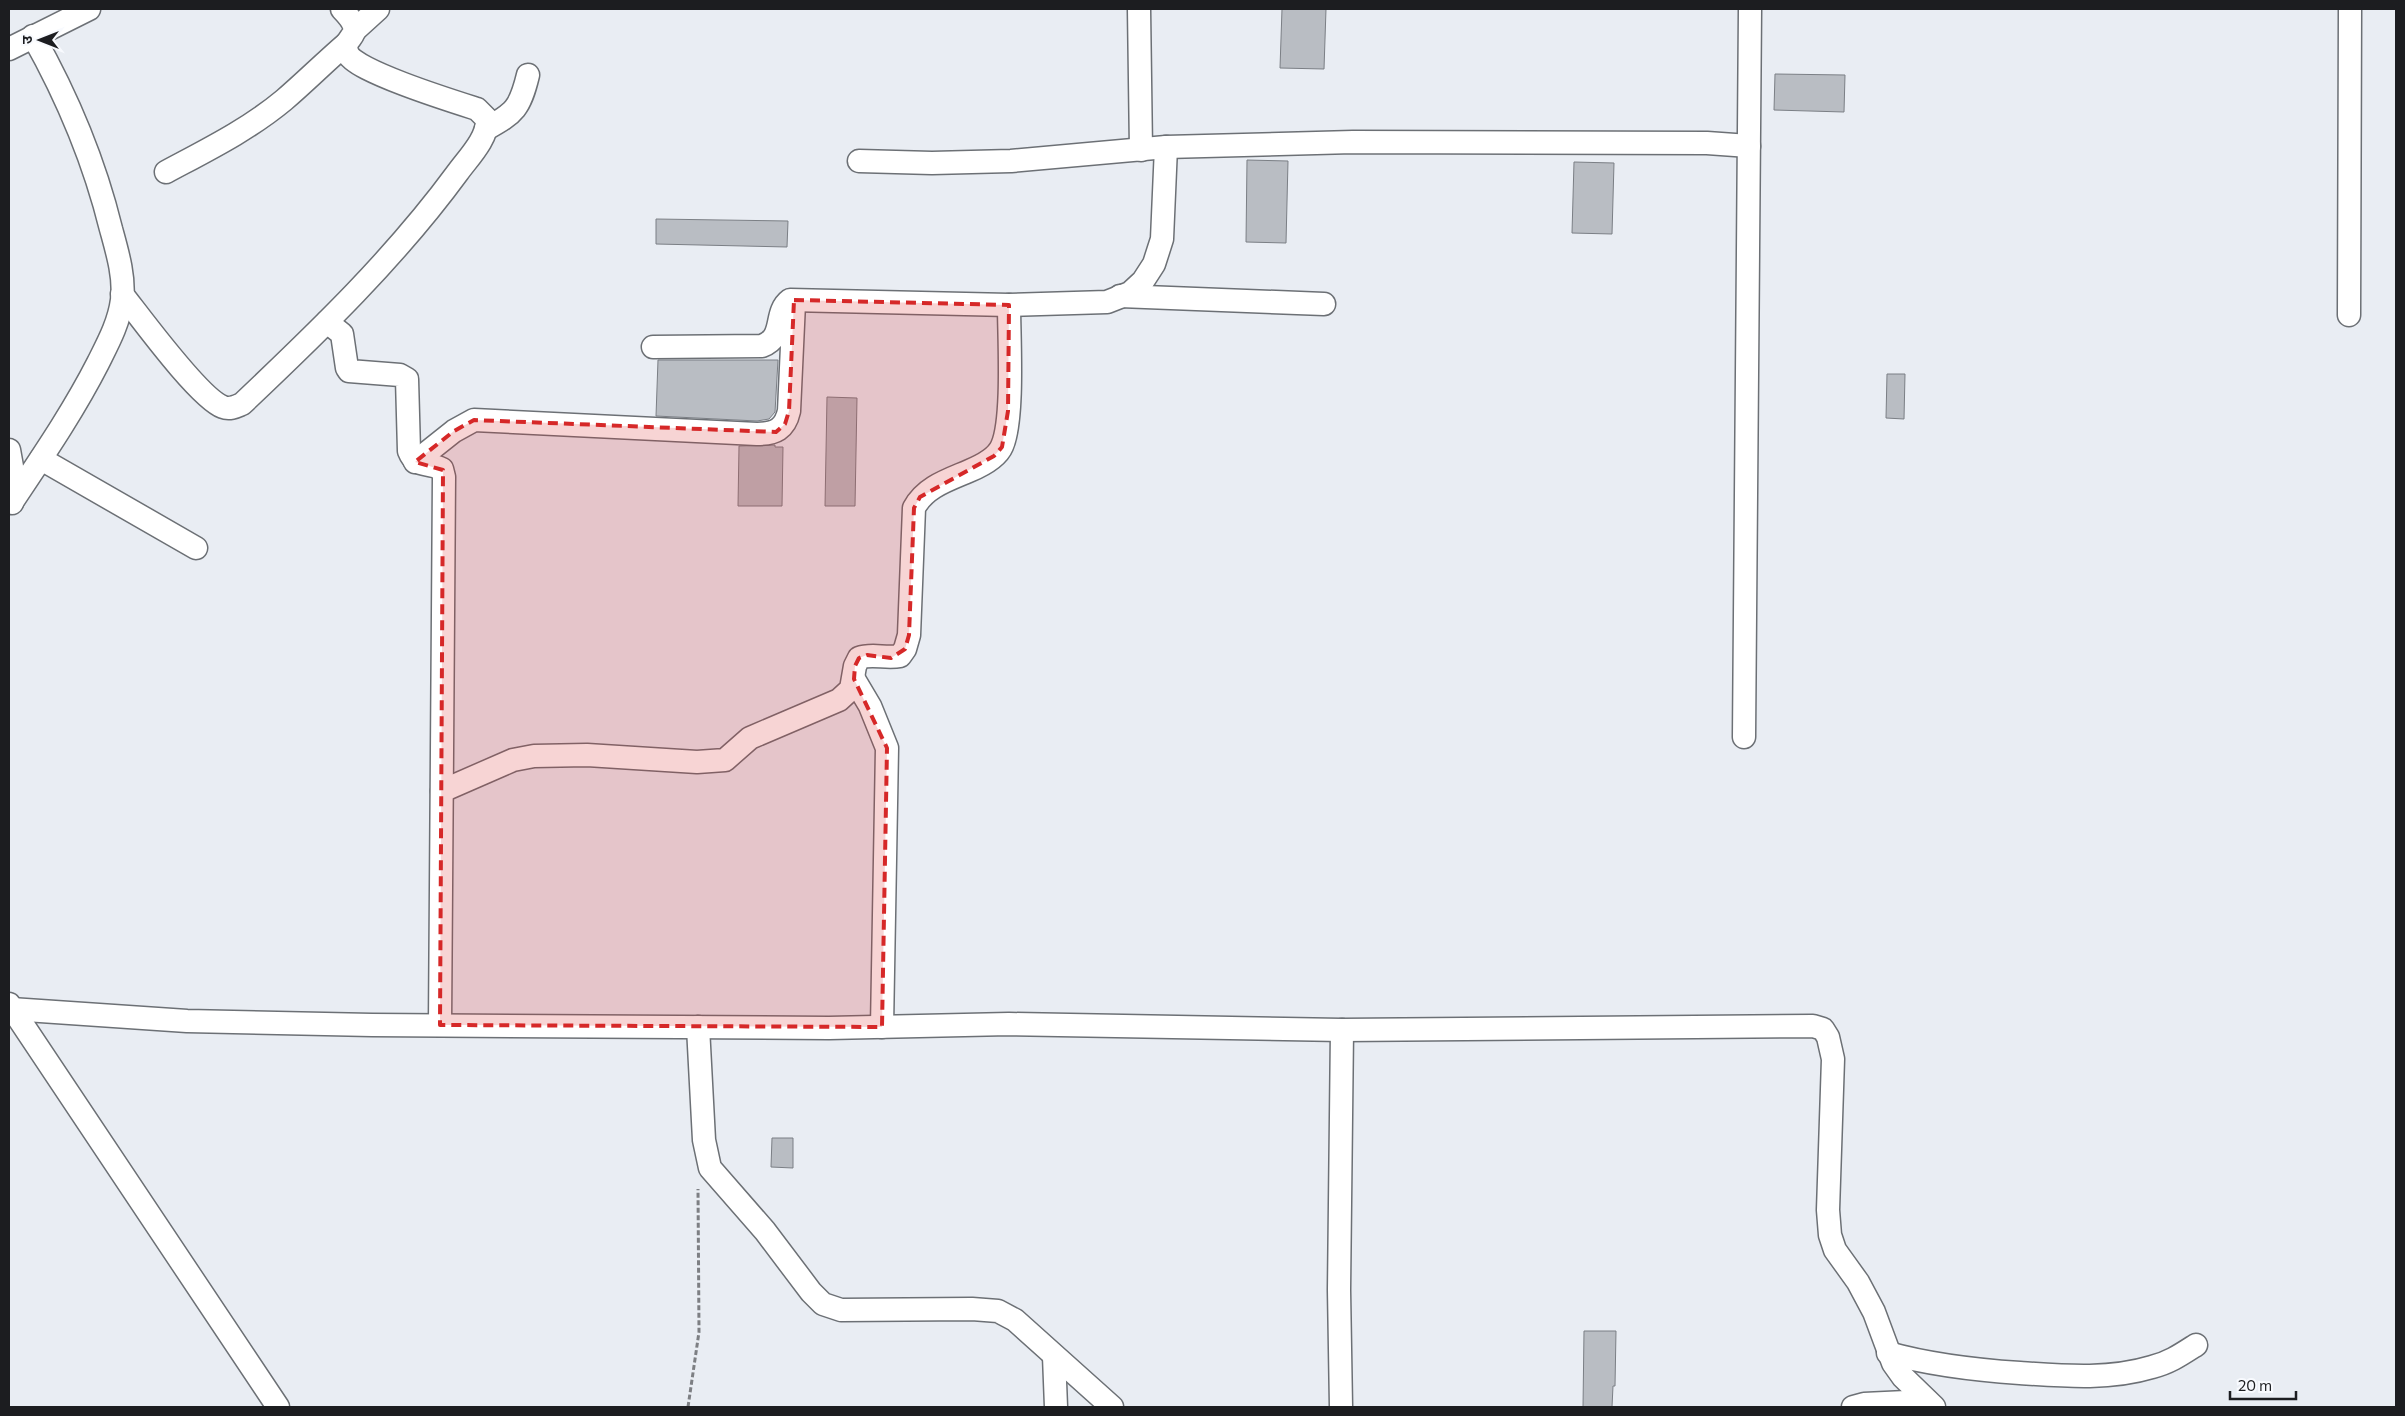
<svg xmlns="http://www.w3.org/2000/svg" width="2405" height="1416" font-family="Commissioner,'Noto Sans Devanagari',sans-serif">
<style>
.building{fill:#b9bdc3;stroke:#7b7f85}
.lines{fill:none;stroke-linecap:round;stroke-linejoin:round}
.minor-casing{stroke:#6c7075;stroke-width:25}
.path{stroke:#7d7f83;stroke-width:3;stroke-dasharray:5 2.5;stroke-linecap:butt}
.minor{stroke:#fff;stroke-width:22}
.marked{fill:#d62828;fill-opacity:0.2;stroke:#d62828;stroke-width:4;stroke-dasharray:10 6;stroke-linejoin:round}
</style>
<rect width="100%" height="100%" fill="#e9edf3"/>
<g class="building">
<path d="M1282 9H1326L1324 69 1280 68Z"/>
<path d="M1775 74 1845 75 1844 112 1774 110Z"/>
<path d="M1247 160 1288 161 1286 243 1246 242Z"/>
<path d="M1574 162 1614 163 1612 234 1572 233Z"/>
<path d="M656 219 788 221 787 247 656 244Z"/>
<path d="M658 360H778L775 412 769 419 757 421 656 416Z"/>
<path d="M1887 374H1905L1904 419 1886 418Z"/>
<path d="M827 397 857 398 855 506H825Z"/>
<path d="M775 445V447H783L782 506H738L739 446Z"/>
<path d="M772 1138H793V1168L771 1167Z"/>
<path d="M1584 1331H1616L1615 1386H1613L1612 1407H1583Z"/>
</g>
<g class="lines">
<g class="minor-casing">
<g id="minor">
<path d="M1139 9 1141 150"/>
<path d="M356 29 378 9"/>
<path d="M9 49 89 9"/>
<path d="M486 129C515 113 520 108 528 75"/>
<path d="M859 161 932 163 1011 161 1166 147 1353 142 1707 143 1749 146"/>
<path d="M166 172C207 150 248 130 284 100 305 82 325 62 346 44"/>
<path d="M122 294C141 318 199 398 223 407 230 410 237 406 242 404 319 331 395 258 458 172 469 157 488 138 487 119L477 109C455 102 355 71 348 54 339 34 371 39 342 9"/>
<path d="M1120 296 1324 304"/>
<path d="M2349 315 2350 9"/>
<path d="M327 322 342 334 347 368 349 371 400 375 407 379 409 451C416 469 427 461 442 469L444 477 440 1025"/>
<path d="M653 347 762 346C786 337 773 313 790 300L1009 305 1107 302 1130 293 1143 281 1154 264 1162 239 1166 147"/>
<path d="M9 450C12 467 17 486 12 503"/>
<path d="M41 459 196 548"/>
<path d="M415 462 454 431 474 420 757 434C775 434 785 429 789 411L794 303"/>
<path d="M12 502C42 457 73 412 98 363 108 343 119 323 122 300 125 277 117 251 111 229 94 160 68 98 33 36"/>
<path d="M854 679 870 706 887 748 882 1027"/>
<path d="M1744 737 1750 9"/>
<path d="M442 791 513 760 534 756 587 755 697 762 725 760 750 738 839 700 851 689 855 666 859 658C872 653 886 659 900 656L905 649 909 635 914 508C925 487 948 480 969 471 981 466 997 458 1002 446 1014 419 1009 337 1009 305"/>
<path d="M9 1004 278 1407"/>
<path d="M11 1009 187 1021 372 1025 829 1028 1009 1024 1342 1030 1813 1026 1823 1029 1828 1037 1833 1059 1828 1210 1830 1235 1835 1250 1858 1282 1874 1312 1893 1363 1903 1377 1934 1407"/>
<path d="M698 1027 704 1140 710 1168 765 1231 811 1292 823 1304 841 1310 972 1309 998 1311 1015 1320 1112 1407"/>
<path d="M1888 1353C1931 1365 1975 1370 2020 1373 2064 1376 2109 1380 2152 1367 2169 1363 2182 1354 2196 1345"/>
<path d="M1054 1356 1056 1407"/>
<path d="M1341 1407 1339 1290 1342 1030"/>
<path d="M1853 1407 1864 1404 1927 1401"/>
</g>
</g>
<path class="path" d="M688 1407 699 1332 698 1189"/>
<use href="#minor" class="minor"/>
</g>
<path class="marked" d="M794 300 1009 305 1008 411 1002 447 994 456 920 497 914 508 909 635 905 649 891 658 867 655 859 658 855 666 854 679 887 748 882 1027 440 1025 443 470 415 462 454 431 474 420 776 432 785 424 789 411Z"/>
<rect width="2405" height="1416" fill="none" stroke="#1c1d20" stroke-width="20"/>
<g transform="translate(40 40) rotate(270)" stroke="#f8fafe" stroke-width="4" paint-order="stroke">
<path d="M0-4L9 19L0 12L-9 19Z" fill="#1c1d20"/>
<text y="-8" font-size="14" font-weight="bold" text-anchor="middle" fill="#1c1d20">उ</text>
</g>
<path d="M2230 1391v8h66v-8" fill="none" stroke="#1c1d20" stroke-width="2.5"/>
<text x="2238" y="1391" font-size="15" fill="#1c1d20" stroke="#f8fafe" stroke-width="4" paint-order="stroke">20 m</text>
</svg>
